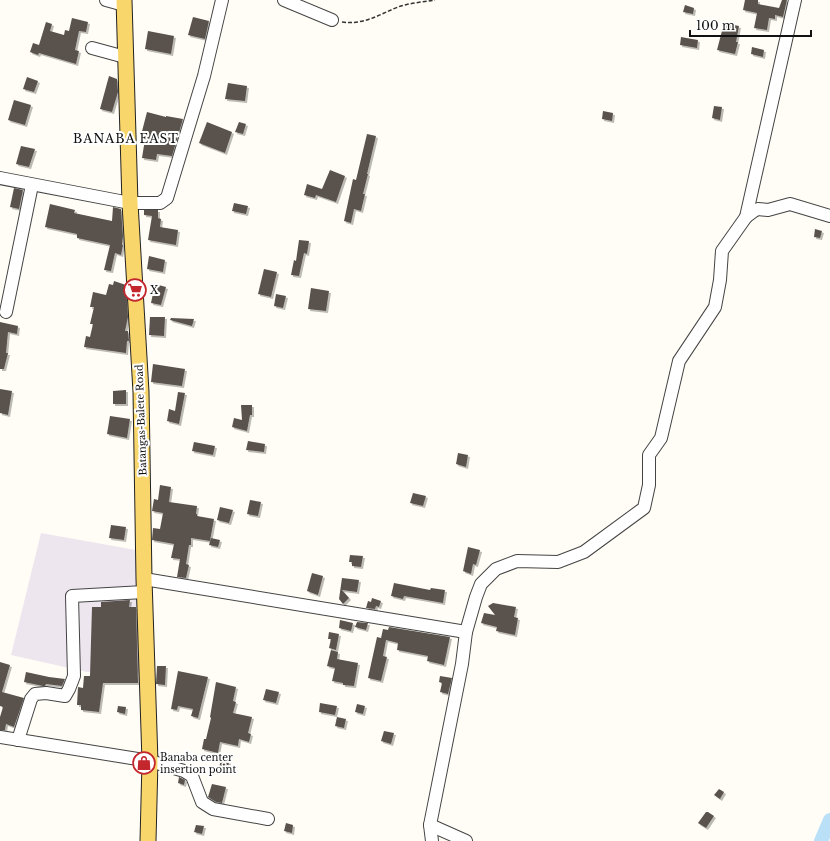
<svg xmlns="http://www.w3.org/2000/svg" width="830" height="841" font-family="'Libre Baskerville',serif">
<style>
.industrial{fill:#eee6ef}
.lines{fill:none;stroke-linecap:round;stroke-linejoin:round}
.river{stroke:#b9e0f7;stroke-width:14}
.building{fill:#5a524d;filter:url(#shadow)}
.minor-casing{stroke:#444;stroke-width:14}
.major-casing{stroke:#222;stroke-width:17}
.path{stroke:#333;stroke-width:1.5;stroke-dasharray:4 2;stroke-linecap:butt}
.minor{stroke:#fff;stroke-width:12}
.major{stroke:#f9d66b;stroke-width:15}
.labels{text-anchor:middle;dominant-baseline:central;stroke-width:4;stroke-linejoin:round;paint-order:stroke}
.poi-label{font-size:10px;fill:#111;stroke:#fff;text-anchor:start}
.street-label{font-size:10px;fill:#111;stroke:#fff}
.quarter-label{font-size:12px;letter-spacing:1px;fill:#111;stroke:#fff}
</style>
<defs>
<filter id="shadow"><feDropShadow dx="2" dy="2" stdDeviation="0" flood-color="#0004"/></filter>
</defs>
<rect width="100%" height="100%" fill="#fffdf5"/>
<path class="industrial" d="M41 533 136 550 141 673 87 672 11 655Z"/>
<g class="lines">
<path class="river" d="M821 841 830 820"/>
</g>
<g class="building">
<path d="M745 0H758V4L779 8 782 0H787L783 17 775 15V19L769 18 767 30 754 28 757 13 743 10Z"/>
<path d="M685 5 694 8 693 14 683 12Z"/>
<path d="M193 17 209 21 205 39 188 35Z"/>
<path d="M72 18 88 22 86 32 79 31 75 50 79 51 76 64 39 53 38 55 30 52 33 43 39 45 46 22 52 24 50 31 64 35 65 30 69 31Z"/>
<path d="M724 23 739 26 736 42H738L735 54 717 50Z"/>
<path d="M148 31 174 36 171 54 145 49Z"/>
<path d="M681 37 698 40 697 48 680 45Z"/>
<path d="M752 47 764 50 763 57 751 54Z"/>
<path d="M109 76 117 79 118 92 112 112 100 109Z"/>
<path d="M27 77 38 81 34 92 23 89Z"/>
<path d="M228 83 247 86 245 101 225 99Z"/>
<path d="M14 100 31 105 25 125 8 120Z"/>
<path d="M714 106 722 107 720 120 712 118Z"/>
<path d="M603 111 613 113 612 121 602 119Z"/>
<path d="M147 112 166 117V116L183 119 172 156 157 154 156 160 142 158 145 139H140Z"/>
<path d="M207 122 232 132 225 153 199 143Z"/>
<path d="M239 122 246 124 243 134 235 132Z"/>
<path d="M367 134 376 136 367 174H368L363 194H365L361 211 354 209 351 223 344 221 353 179 356 180Z"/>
<path d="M21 146 35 149 29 167 16 164Z"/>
<path d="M330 170 345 176 336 202 316 195 315 198 304 195 307 184 322 189Z"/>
<path d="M14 188 23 190 19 209 10 207Z"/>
<path d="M234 203 248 206 246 214 232 211Z"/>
<path d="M50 204 75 210 74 213 112 221 113 207 121 209 123 236 122 245H123L121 255 115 253 111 271 104 270 110 245 77 238V234L45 227Z"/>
<path d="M144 210H158V218L161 219 160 227 178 230 176 245 148 240 152 216 144 215Z"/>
<path d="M815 229 822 231 820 238 814 237Z"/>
<path d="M299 240 309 241 307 254 304 253 299 276 291 275 294 260 296 261Z"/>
<path d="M149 256 165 260 163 272 147 269Z"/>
<path d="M264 269 277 272 271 297 258 294Z"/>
<path d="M114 281 126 285 128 317 125 331H128L129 341H127L126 353 84 347 86 336 90 337 93 324H90L94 307H90L93 292 106 295 109 284 113 285Z"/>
<path d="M155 284 166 287 161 305 151 303Z"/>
<path d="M311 288 329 291 326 311 308 309Z"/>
<path d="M276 294 286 296 283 308 274 306Z"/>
<path d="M150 317H165L164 336 149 335Z"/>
<path d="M171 318 194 319 192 326 170 320Z"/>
<path d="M0 322 18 326 17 334 8 332 6 353H8L4 369H0Z"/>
<path d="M153 364 185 369 182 386 151 382Z"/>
<path d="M0 389 12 391 8 415 0 413Z"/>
<path d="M126 390V404H113V391Z"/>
<path d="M178 392 185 393 179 424 167 421 169 409 175 411Z"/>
<path d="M241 405H252V415H250L247 431 232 427 234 418 242 420Z"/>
<path d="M110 416 130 419 127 438 107 434Z"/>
<path d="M248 441 265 444 264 452 246 450Z"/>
<path d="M194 442 215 446 213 455 192 451Z"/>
<path d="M458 453 468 455 466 467 456 464Z"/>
<path d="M160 485 171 487 169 502 197 506 196 514H197V516L214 519 210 541 191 538V545H189L186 564 189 565 186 578 177 577 180 559 171 558 174 544 152 540 153 528 160 529 163 513 152 511 154 499 158 500Z"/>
<path d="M413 493 426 496 423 506 410 503Z"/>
<path d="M250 500 261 502 258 516 247 514Z"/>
<path d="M220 507 233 510 229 523 217 520Z"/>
<path d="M111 525 126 527 124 540 109 538Z"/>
<path d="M211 538 220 540 218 547 209 545Z"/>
<path d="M468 547 480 550 476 565 473 564 471 574 463 571Z"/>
<path d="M350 555 363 556 361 567 352 566V562H349Z"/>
<path d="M312 573 323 576 318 595 307 591Z"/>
<path d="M342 578 359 580 357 592 342 590 349 598 343 604 339 599Z"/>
<path d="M394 583 430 590 431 588 445 590 443 603 404 596 403 599 391 596Z"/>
<path d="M372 598 381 601 379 607 376 606 375 609 366 608 368 601 371 602Z"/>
<path d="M130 600 129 607H136L138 683H103L99 712 81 710V705H77L78 687 83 688 84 676H90L92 607H101V602Z"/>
<path d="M493 603 516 607 514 617 518 618 515 635 496 631 497 627 481 623 484 613 495 615 488 606Z"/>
<path d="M340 620 353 623 351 631 339 628Z"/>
<path d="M357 622 368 623 366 630 355 627Z"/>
<path d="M389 627 450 637 444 665 427 661 428 656 397 650 398 643 386 640 383 656 387 657 381 681 368 678 377 637 381 638 383 629 388 630Z"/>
<path d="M329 632 339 634 336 650 329 648 331 639H328Z"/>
<path d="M331 650 338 652 337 659 358 663 354 686 343 685V683L332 681 335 668 327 666Z"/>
<path d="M0 662 10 665 2 692 24 698 14 727 6 724 5 730H0V717L3 707 0 706Z"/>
<path d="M157 666H166L165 685 156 684Z"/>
<path d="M178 671 208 677 198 718 191 716 193 709 178 706 177 710 171 709Z"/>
<path d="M26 672 49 677 65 679 62 686 46 684 45 686H43L24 682Z"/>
<path d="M440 676 452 678 448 694 440 692 442 683 439 682Z"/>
<path d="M216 682 236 687 233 701 236 702 233 713 252 717 248 733 251 734 249 742 239 739 238 746 220 742 218 753 202 749 204 739H206L211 718 210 717Z"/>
<path d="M266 689 279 692 276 703 263 700Z"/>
<path d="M320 703 337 706 335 715 319 712Z"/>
<path d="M357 704 365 706 363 714 355 712Z"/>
<path d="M118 706 126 707 125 714 117 712Z"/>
<path d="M337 717 346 719 344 728 335 726Z"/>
<path d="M384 731 394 733 391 744 381 741Z"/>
<path d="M167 753 181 758 180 762 165 758Z"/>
<path d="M221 760 229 762 227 773 218 771Z"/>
<path d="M179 777 185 780 184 785 178 783Z"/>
<path d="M212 784 226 787 222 803 216 802 208 797Z"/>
<path d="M719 789 724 792 720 799 714 795Z"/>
<path d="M706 812H708L714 816 706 828 698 823Z"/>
<path d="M286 823 293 825 292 833 284 831Z"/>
<path d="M196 825 204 826 202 834 194 832Z"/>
</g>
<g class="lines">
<g class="minor-casing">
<g id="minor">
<path d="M106 0 124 5"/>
<path d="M284 0 332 20"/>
<path d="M92 48 125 57"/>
<path d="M0 178 130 203H160L167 198 204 76 222 0"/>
<path d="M746 217 754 211 758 209 768 210 790 204 830 216"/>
<path d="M6 312 32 185"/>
<path d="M144 579 466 632"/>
<path d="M0 737 150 761 184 771 192 776 202 802 213 809 268 819"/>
<path d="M18 740 31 699 35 694 46 693 65 696 69 689 74 676 72 596 144 592"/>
<path d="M430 825 466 841"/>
<path d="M432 841 430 825 462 664 466 632 476 597 481 584 496 569 517 561 558 562 584 552 644 508 649 485V455L661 438 679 361 715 307 720 280 722 251 746 217 795 0"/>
</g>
</g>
<g class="major-casing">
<path id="major" d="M124 0 130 203 141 392 144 579 150 761 148 841"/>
</g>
<path class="path" d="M342 22C364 25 378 15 398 7 409 3 423 2 435 0"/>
<use href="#minor" class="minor"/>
<use href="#major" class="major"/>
</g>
<defs>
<g id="supermarket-ring" transform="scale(1.15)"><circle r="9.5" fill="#fff" stroke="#c4262e" stroke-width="1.5"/><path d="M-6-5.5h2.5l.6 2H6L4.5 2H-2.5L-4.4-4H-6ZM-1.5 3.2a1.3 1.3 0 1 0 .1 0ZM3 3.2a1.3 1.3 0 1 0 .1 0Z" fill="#c4262e"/></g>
<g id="shop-ring" transform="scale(1.15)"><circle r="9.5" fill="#fff" stroke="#c4262e" stroke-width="1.5"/><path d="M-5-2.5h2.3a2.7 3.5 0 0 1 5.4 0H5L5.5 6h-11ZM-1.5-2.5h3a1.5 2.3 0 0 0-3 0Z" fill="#c4262e"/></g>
</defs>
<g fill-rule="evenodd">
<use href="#supermarket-ring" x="135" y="290"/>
<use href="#shop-ring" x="144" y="763"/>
</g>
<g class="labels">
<g class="poi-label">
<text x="150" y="290">X</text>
<text x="160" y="757">Banaba center<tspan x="160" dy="12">insertion point</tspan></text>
</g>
<g class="street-label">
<text transform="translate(141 420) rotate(-92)">Batangas-Balete Road</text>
</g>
<g class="quarter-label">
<text x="126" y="138">BANABA EAST</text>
</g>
</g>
<path d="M690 30v6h121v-6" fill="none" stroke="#111111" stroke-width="2"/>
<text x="696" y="30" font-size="12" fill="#111111" stroke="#ffffff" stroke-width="3" paint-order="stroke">100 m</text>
</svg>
